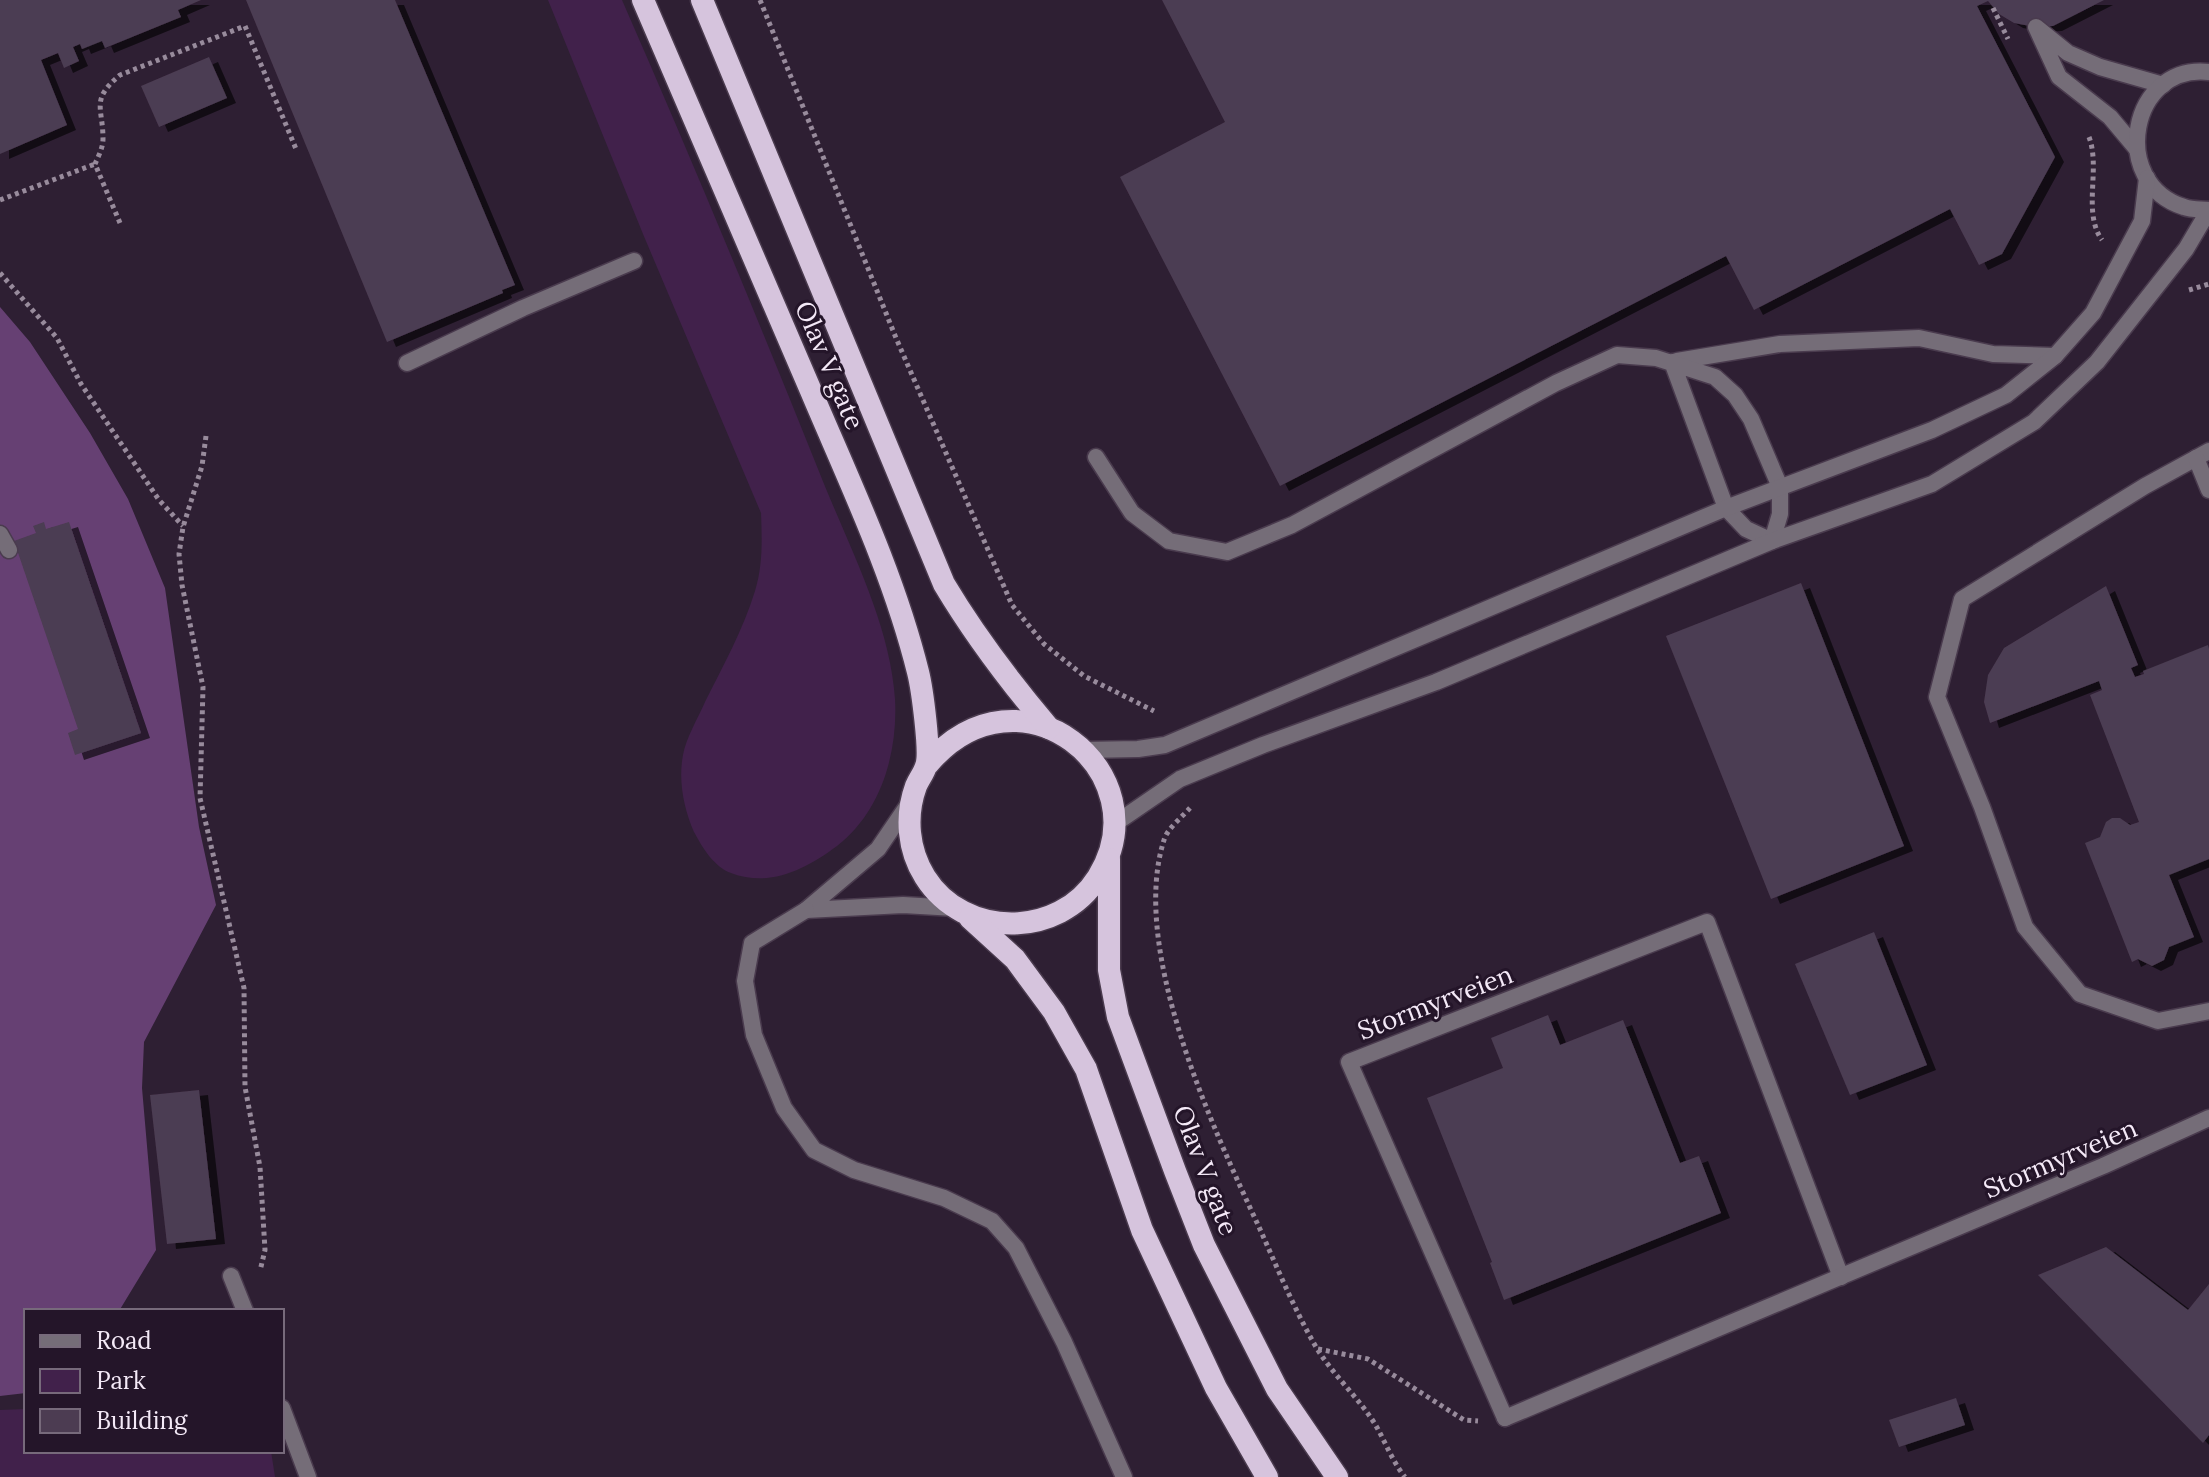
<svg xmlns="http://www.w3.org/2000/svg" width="2209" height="1477" font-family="Lora,serif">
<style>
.green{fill:#41214b}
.forest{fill:#664073}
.building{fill:#4c3c52;filter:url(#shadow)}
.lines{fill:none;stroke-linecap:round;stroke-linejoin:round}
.service-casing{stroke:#4a3b4e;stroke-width:19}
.minor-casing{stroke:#4a3b4e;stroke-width:19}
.trunk-casing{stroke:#4a3b4e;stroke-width:25}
.path{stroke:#988b9c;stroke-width:5;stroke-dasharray:4 4;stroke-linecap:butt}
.service{stroke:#756d78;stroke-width:16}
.minor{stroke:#756d78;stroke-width:16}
.trunk{stroke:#d6c4dd;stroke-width:22}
.labels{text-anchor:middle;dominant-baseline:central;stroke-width:6;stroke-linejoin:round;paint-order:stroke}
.street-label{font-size:26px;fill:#f4e9f7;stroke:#241529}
</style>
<defs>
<filter id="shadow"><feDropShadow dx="9" dy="5" stdDeviation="0" flood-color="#0009"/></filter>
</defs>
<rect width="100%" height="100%" fill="#2e1f33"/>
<g class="green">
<path d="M548 0H622C690 155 755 312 818 469 846 541 890 621 895 699 898 753 881 812 837 846 806 869 770 888 731 873 714 867 702 847 694 832 684 809 678 781 683 755 686 738 698 718 705 702 723 666 743 630 755 591 763 565 762 540 761 513L643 234Z"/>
<path d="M26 1409V1451H271L275 1477H0V1410Z"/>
</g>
<path class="forest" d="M0 307 30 342 90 433 128 499 165 588 199 827 216 905 144 1042 142 1088 156 1250 119 1311H26V1393L0 1396Z"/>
<g class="building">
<path d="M0 0H201L178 10 181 17 105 48 102 41 82 49 80 44 73 47 79 61 64 68 58 53 41 60 67 125 0 154Z"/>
<path d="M246 0H395L515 285 502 290 503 293 387 342Z"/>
<path d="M1162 0H2104L2053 26 2036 27 2014 23 1999 14 1988 1 1977 6 2055 157 2002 254 1979 265 1950 209 1754 310 1726 256 1280 486 1120 177 1225 122Z"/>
<path d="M209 57 227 98 159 127 141 86Z"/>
<path d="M44 522 46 529 69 522 141 733 75 755 68 733 78 729 14 541 36 533 33 526Z"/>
<path d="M1801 583 1904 846 1771 899 1666 636Z"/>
<path d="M2106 586 2138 665 2131 668 2135 677 2144 674 2143 671 2208 645 2209 649V859L2169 875 2194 937 2169 947 2164 960 2152 966 2138 959 2132 962 2085 843 2100 837 2106 822 2112 818H2120L2130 825 2139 822 2090 695 2102 690 2099 681 1990 723 1984 702 1988 675 2004 648Z"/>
<path d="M1874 932 1927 1065 1850 1095 1795 964Z"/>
<path d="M1548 1015 1560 1045 1623 1020 1680 1163 1699 1156 1721 1213 1504 1300 1490 1263 1492 1262 1427 1098 1503 1068 1491 1038Z"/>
<path d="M199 1090 216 1239 167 1244 150 1095Z"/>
<path d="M2106 1247 2188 1310 2209 1284V1435L2203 1443 2038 1275Z"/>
<path d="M1956 1398 1965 1425 1899 1447 1889 1420Z"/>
</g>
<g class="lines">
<g class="service-casing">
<g id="service">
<path d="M2136 148 2110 117 2059 77 2036 27 2068 53 2100 67 2163 85"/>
<path d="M1677 361 1780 344 1919 338 1993 354 2055 356"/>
<path d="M407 363 523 308 634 261"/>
<path d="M2209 451 2145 486 1962 599 1937 697 1982 807 2025 927 2080 994 2158 1021 2209 1011"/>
<path d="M1096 457 1132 513 1169 541 1227 552 1292 525 1556 383 1617 355 1656 358 1715 377 1735 395 1751 419 1780 487V514L1772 541 1746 529 1726 508 1672 362"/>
<path d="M2196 458 2209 490"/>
<path d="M1505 1418 1349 1062 1707 922 1841 1277"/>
</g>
</g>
<g class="minor-casing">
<g id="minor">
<path d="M2209 72C2130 63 2108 183 2184 207 2192 210 2201 209 2209 210"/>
<path d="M0 534 9 550"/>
<path d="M1083 750 1138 749 1165 745 1726 508 1932 430 2006 395 2055 356 2093 313 2142 221 2147 178"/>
<path d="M910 802 878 849 806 910 903 905 955 908"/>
<path d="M1113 825 1180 779 1263 745 1436 682 1772 541 1932 484 2034 422 2097 362 2186 249 2209 210"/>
<path d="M806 910 752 943 745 981 754 1035 784 1108 814 1150 854 1170 944 1198 992 1221 1016 1248 1064 1342 1124 1477"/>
<path d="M231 1276 245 1311"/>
<path d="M282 1408 308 1477"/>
<path d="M1505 1418 2103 1166 2209 1118"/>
</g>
</g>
<g class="trunk-casing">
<g id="trunk">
<path d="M643 0C699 130 755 261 811 391 850 483 894 575 918 672 922 688 931 753 926 766 924 773 919 779 916 786 905 816 908 850 925 877 964 939 1059 939 1098 877 1163 773 1020 656 928 764"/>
<path d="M702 0 944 584C975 636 1010 682 1049 728"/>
<path d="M1109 859V970L1118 1017 1175 1171 1204 1245 1277 1389 1337 1477"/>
<path d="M970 918 1015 959 1054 1012 1086 1069 1142 1230 1216 1388 1267 1477"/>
</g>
</g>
<g class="path">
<path d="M760 0 896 338 1012 605 1044 644 1084 676 1154 711"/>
<path d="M1993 8 2008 39"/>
<path d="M2089 137C2101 169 2082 212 2102 240"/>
<path d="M0 200 95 164"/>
<path d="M120 223 95 164C98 157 103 148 103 139 103 107 90 100 120 75L245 26 296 149"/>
<path d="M0 273 57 338 81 384 159 500 183 526"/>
<path d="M2189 290 2209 284"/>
<path d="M206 436 202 466 183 527 179 554 182 585 203 687 200 798 244 988 245 1087 260 1167 265 1250 260 1271"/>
<path d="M1190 808C1182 817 1167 829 1164 840 1129 949 1213 1128 1259 1227 1277 1267 1294 1309 1316 1347 1333 1375 1358 1397 1375 1424 1385 1441 1392 1461 1405 1477"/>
<path d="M1318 1349 1368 1359 1464 1420 1478 1421"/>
</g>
<use href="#service" class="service"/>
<use href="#minor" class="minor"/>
<use href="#trunk" class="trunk"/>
</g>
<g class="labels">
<g class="street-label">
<text transform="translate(830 365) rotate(67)">Olav V gate</text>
<text transform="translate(1435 1002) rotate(-21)">Stormyrveien</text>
<text transform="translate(2060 1158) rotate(-23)">Stormyrveien</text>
<text transform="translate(1206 1170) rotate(69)">Olav V gate</text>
</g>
</g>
<rect x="24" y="1309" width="260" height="144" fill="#241529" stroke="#776a7b" stroke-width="2"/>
<rect x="40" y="1335" width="40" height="12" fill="#756d78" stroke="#776a7b" stroke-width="2"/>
<text x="96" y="1349" font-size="24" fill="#f4e9f7">Road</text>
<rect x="40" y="1369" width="40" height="24" fill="#41214b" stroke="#776a7b" stroke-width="2"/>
<text x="96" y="1389" font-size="24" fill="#f4e9f7">Park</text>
<rect x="40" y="1409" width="40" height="24" fill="#4c3c52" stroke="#776a7b" stroke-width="2"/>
<text x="96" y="1429" font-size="24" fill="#f4e9f7">Building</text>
</svg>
